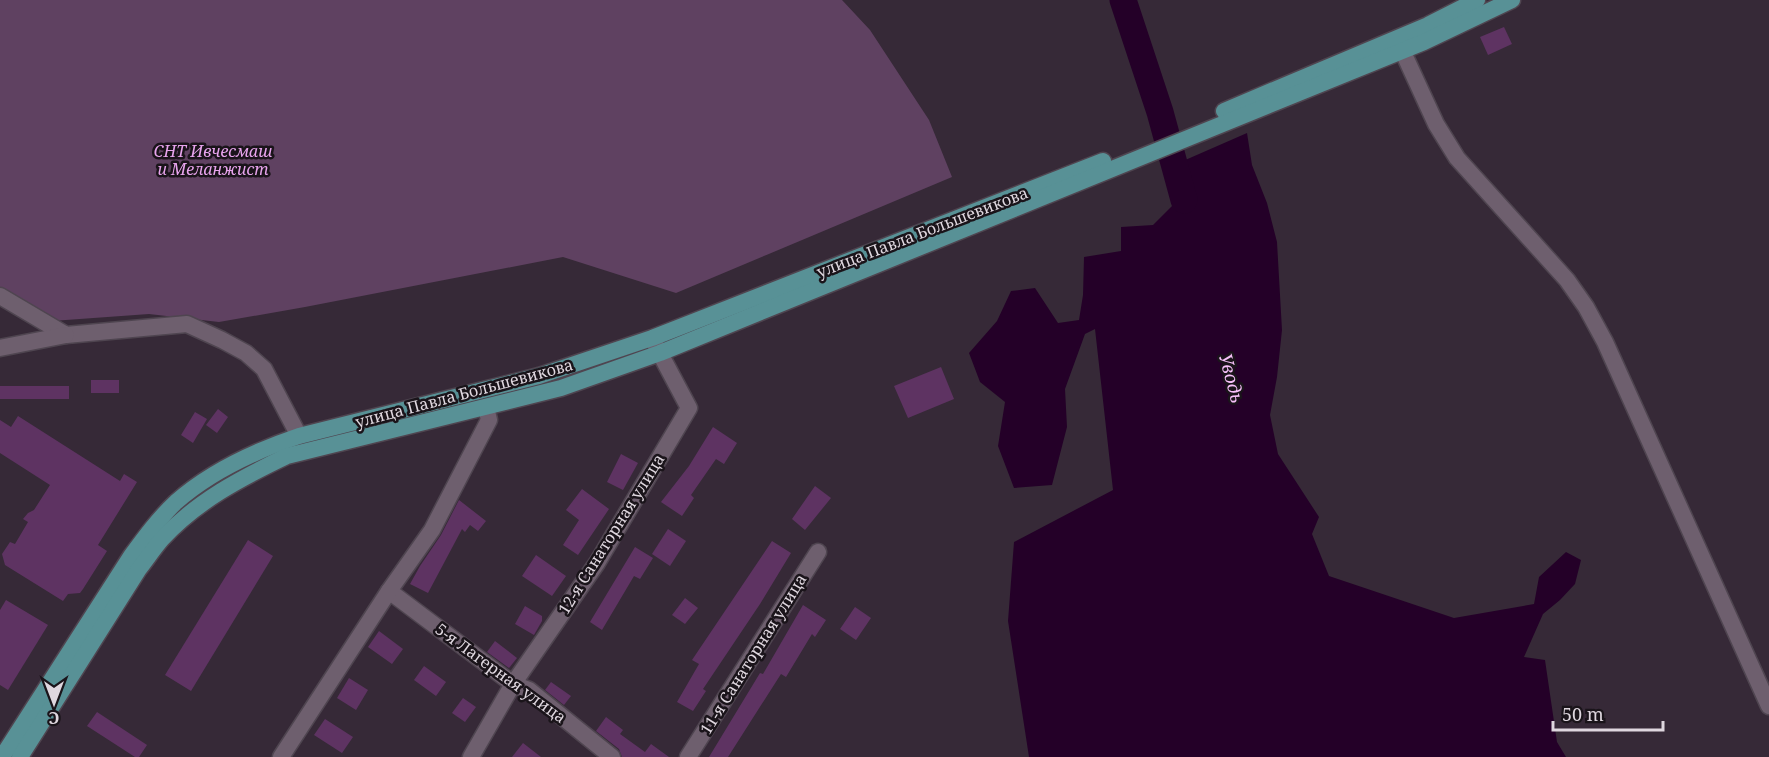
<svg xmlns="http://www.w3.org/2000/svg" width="1769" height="757" font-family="'Noto Serif',serif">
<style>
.green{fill:#5f4161}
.water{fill:#240028}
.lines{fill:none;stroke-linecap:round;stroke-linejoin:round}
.river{stroke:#240028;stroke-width:27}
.building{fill:#5e3362}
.minor-casing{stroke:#4f4550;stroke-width:19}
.primary-casing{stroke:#4f4550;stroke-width:19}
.minor{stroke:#6e5f6e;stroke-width:16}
.primary{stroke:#589196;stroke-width:16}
.labels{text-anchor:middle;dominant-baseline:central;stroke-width:5;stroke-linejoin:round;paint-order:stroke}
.park-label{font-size:16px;font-style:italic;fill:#e8a4ed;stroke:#1a141a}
.street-label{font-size:16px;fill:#dfd7df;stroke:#1a141a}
.water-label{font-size:18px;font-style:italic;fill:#f7c0fa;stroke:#1a141a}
</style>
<rect width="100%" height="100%" fill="#362937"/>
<path class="green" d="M0 0H842L870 30 929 120 952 177 676 293 563 257 305 307 219 322 149 314 52 321 0 289Z"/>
<path class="water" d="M1247 133 1252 165 1267 203 1277 242 1282 330 1277 377 1270 415 1278 454 1319 517 1312 534 1329 576 1454 618 1534 604 1539 577 1566 552 1581 560 1575 584 1560 600 1543 614 1524 657 1545 660 1557 742 1566 757H1029L1008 621 1014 542 1113 490 1095 329 1085 334 1065 389 1067 427 1052 485 1014 488 998 446 1005 402 980 382 969 353 997 321 1011 291 1035 288 1058 323 1079 320 1083 295 1084 257 1121 251V227L1153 225 1174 204 1167 168Z"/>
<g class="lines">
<path class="river" d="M1123 0 1160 112 1184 200"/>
</g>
<g class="building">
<path d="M1504 27 1512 44 1488 55 1480 37Z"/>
<path d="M941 367 954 399 908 418 894 386Z"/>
<rect x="91" y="380" width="28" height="13"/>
<rect x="0" y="386" width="69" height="13"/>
<path d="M218 409 228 417 217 433 206 425Z"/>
<path d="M195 412 207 419 193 443 181 435Z"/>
<path d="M18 416 120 481 124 474 137 482 98 545 107 551 83 589 80 593 68 594 63 601 5 565 2 554 10 542 15 544 28 522 23 519 28 513 34 510 50 485 0 453V420L11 427Z"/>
<path d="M713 427 737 443 724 464 716 459 691 495 694 498 682 516 661 502 689 466Z"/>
<path d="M621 454 638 463 623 490 607 482Z"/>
<path d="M815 486 831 498 805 530 792 519Z"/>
<path d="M582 489 609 509 578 555 563 545 579 520 566 510Z"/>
<path d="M459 500 486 521 478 531 470 525 465 532 462 529 428 593 410 584 420 566 441 535Z"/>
<path d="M668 529 686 541 670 566 652 554Z"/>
<path d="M248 540 273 556 191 691 165 675Z"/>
<path d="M772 541 791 553 760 604 703 689 706 691 693 711 677 702 699 664 692 660Z"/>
<path d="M635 547 653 558 640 579 634 576 602 630 590 622Z"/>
<path d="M536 555 566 576 552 596 522 576Z"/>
<path d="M685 598 698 608 685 624 672 615Z"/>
<path d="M6 600 48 625 8 690 0 685V610Z"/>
<path d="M803 605 826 620 815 637 812 634 786 677 781 674 728 757H709L760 673 763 674Z"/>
<path d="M525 606 542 616V621L534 635 515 624Z"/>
<path d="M855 607 871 618 856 640 840 629Z"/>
<path d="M379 631 403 649 392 664 368 647Z"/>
<path d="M495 641 517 658 509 668 487 652Z"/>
<path d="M424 666 446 682 436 696 414 680Z"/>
<path d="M349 678 368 690 356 710 337 698Z"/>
<path d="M551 682 571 696 564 705 545 690Z"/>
<path d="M463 698 476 707 465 722 452 713Z"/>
<path d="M97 712 147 745 139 757H135L87 726Z"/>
<path d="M606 717 623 730 620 734 645 752 651 744 669 757H622L619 749 596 731Z"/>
<path d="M325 719 353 737 342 753 314 735Z"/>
<path d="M523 743 541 757H512Z"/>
</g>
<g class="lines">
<g class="minor-casing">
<g id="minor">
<path d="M1397 39 1436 124 1457 158 1567 280 1586 307 1605 342 1769 706"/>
<path d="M0 296 66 335 187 324 222 340 246 353 264 369 299 436"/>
<path d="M0 348 66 335"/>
<path d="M389 591 513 684 529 690 612 757"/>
<path d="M281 757 389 591 432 530 489 420 486 407"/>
<path d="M471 757 513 684 597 563 689 408 654 342"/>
<path d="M688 757 818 552"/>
</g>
</g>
<g class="primary-casing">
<g id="primary">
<path d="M1224 111 1428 25 1477 0"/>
<path d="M2 757 131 556C145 537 159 518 176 502 211 471 255 451 299 436L539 376 652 338 1103 161"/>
<path d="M20 757 139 569C147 559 154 548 162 539 197 501 241 478 287 456L561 388 660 353 1424 42 1512 0"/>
</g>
</g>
<use href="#minor" class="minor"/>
<use href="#primary" class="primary"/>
</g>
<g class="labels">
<g class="park-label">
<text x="213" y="151">СНТ Ивчесмаш<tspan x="213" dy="18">и Меланжист</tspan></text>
</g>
<g class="street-label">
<text transform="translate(922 232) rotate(-21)">улица Павла Большевикова</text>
<text transform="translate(464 393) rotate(-15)">улица Павла Большевикова</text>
<text transform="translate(611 534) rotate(-58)">12-я Санаторная улица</text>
<text transform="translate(753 654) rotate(-58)">11-я Санаторная улица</text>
<text transform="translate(501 673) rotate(36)">5-я Лагерная улица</text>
</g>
<g class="water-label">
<text transform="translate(1232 378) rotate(75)">Уводь</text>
</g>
</g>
<g transform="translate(54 703) rotate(180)" stroke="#1a141a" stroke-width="4.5" paint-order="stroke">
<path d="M0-4.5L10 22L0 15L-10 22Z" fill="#dfd7df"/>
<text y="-9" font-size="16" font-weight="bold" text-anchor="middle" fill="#dfd7df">С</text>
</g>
<path d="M1553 721v9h110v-9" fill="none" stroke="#dfd7df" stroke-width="3"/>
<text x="1562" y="721" font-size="18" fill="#dfd7df" stroke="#1a141a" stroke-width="4.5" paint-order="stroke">50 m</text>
</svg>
